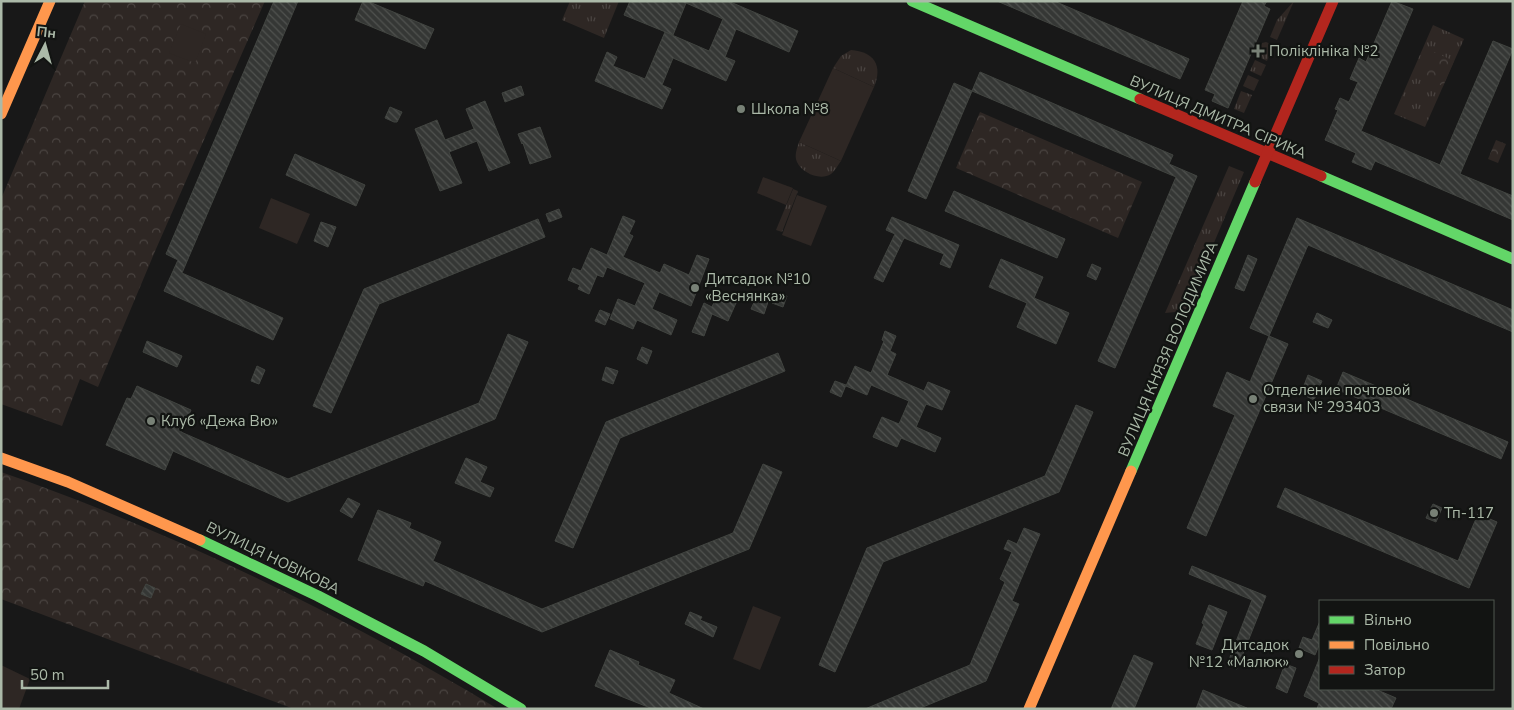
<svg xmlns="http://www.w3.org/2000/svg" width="1514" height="710" font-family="'Nunito Sans',sans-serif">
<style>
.grass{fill:url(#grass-tufts)}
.forest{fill:url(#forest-crowns)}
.garden{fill:#2e2724}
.building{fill:url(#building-back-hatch);stroke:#414440}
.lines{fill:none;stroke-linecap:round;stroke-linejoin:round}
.fast{stroke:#63d668;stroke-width:11}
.slow{stroke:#ff974d;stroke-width:11}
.jam{stroke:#b3261e;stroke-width:11}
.poi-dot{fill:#788176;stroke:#121412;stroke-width:2}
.labels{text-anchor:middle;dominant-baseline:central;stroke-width:4.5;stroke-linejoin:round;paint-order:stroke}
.poi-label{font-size:15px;fill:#abb9a8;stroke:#121412;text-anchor:start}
.street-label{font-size:15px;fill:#abb9a8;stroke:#121412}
</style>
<defs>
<pattern id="grass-tufts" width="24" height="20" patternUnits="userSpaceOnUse" patternTransform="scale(1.25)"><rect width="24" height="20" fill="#2e2724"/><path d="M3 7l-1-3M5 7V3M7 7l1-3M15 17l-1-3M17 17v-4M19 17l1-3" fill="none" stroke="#4a4441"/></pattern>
<pattern id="forest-crowns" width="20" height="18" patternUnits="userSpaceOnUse" patternTransform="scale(1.25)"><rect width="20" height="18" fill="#2e2724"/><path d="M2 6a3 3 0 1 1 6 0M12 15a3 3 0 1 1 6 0" fill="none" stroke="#4a4441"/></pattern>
<pattern id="building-back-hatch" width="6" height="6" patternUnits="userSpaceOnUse" patternTransform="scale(1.25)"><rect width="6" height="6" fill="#353735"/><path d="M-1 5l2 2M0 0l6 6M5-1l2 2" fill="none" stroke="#50524f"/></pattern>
</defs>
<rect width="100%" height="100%" fill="#181818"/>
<g class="grass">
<path d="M570 1H619L604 38 562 20Z"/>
<path d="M1294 1 1277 40 1270 37 1277 20Z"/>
<path d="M1433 25 1464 39 1425 127 1394 114Z"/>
<path d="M1266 42 1273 45 1267 61 1256 56 1262 43Z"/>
<path d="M851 50C874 52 883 65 874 87L833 68 841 56Z"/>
<path d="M1255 60 1266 65 1261 76 1250 71Z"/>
<path d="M1248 75 1259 80 1254 91 1243 86Z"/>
<path d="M1241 91 1252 95 1244 113 1234 109Z"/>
<path d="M799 142 841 161C838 165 835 171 831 174 820 181 802 173 797 162 794 155 797 149 799 142Z"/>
<path d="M1229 166 1244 172 1185 311 1165 313Z"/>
<path d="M793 189 798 191 782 232 776 230Z"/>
</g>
<g class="forest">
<path d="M85 1H265L156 249 98 387 80 379 62 426 1 404V199Z"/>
<path d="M1432 51 1454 61 1443 86 1421 77Z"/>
<path d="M980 112 1142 182 1118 238 956 168Z"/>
<path d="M1496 140 1506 144 1498 163 1488 159Z"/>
<path d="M1 472C176 533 340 614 498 709H294L1 599Z"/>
</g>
<g class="garden">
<path d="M181 24 206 34 195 63 169 53Z"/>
<path d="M833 68 874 87 841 161 799 142Z"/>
<path d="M763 177 793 188 786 205 757 193Z"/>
<path d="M797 195 827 206 811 246 782 235Z"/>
<path d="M271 198 310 214 297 244 259 228Z"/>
<path d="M753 606 781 617 760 670 733 659Z"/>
<path d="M1 665 30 679 19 709H7L1 707Z"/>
</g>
<g class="building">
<path d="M274 1H298L182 273 283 318 273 340 164 291 178 260 166 254Z"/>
<path d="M363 1H367L434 29 425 49 355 20Z"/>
<path d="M630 1H728L798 31 789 52 736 29 725 57 735 61 726 81 673 58 662 85 671 89 662 109 595 81 607 52 617 57 613 66 645 79 665 32 709 51 723 19 686 3 673 35 624 15Z"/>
<path d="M997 1H1054L1189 59 1180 79Z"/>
<path d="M1243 1H1267L1264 6 1270 9 1228 108 1212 101 1215 94 1205 90Z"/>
<path d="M1392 1 1413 9 1361 131 1440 165 1493 41 1513 49 1460 174 1513 196V220L1375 161 1371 170 1352 162 1356 153 1325 140 1338 110 1335 109 1340 98 1349 102 1358 82 1350 79 1359 58 1366 62Z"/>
<path d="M980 72 1173 155 1169 164 1197 176 1115 368 1098 361 1176 177 972 91Z"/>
<path d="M954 83 972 91 926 199 908 191Z"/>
<path d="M521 86 524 95 505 102 502 93Z"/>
<path d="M485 101 510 163 489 171 477 141 449 152 462 183 440 191 415 129 437 120 445 140 474 129 466 109Z"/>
<path d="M390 107 402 112 397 122H394L385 118Z"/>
<path d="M540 127 551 157 530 164 523 143 522 144 518 134Z"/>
<path d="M295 154 365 185 356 206 286 175Z"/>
<path d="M954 191 1065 239 1057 258 945 211Z"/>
<path d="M559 209 562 217 549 222 546 214Z"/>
<path d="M623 216 635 221 629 234 633 236 623 257 660 273 664 264 689 275 697 255 709 259 691 306 659 292 652 309 677 320 671 335 637 320 633 329 610 319 618 299 635 306 645 283 607 267 603 277 597 275 589 294 578 289 580 285 568 280 573 268 581 271 591 248 607 255Z"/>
<path d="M892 217 959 245 950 268 940 264 944 254 904 238 883 282 874 278 895 234 886 230Z"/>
<path d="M1297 218 1513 310V332L1308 245 1269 336 1250 328Z"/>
<path d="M538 219 545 237 379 304 331 413 313 406 364 289Z"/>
<path d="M321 222 336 227 328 247 314 241Z"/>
<path d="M1248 255 1257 259 1244 291 1235 288Z"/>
<path d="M1001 259 1043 277 1034 298 1069 313 1056 344 1017 327 1027 303 989 287Z"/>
<path d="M1092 264 1101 268 1096 280 1087 276Z"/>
<path d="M776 292 787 296 783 307 772 303Z"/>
<path d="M717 295 736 303 728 321 712 314 704 336 692 332 704 303 712 307Z"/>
<path d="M756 298 768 302 764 314 751 309Z"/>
<path d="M600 310 610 314 605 325 595 321Z"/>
<path d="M1317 313 1332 320 1328 328 1313 322Z"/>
<path d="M885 331 896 336 890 351 896 354 887 375 924 391 928 382 950 391 942 410 926 404 916 427 941 438 935 452 901 438 897 447 873 437 882 417 899 424 909 401 871 385 867 395 846 386 855 366 871 373 884 341 882 340Z"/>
<path d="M508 334 528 342 495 419 288 502 173 451 165 470 106 445 127 398 131 399 137 386 191 410 181 432 288 479 479 403Z"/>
<path d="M1269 336 1288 344 1206 536 1187 528 1235 415 1213 406 1227 372 1250 382Z"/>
<path d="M147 341 182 356 177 367 143 352Z"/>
<path d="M642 347 652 351 647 364 637 359Z"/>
<path d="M778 353 785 371 620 438 573 548 555 541 606 422Z"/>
<path d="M257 366 265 370 259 384 251 381Z"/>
<path d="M606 367 618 371 613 384 602 380Z"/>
<path d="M1343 372 1508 442 1501 459 1336 389Z"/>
<path d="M1308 375 1322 381 1314 400 1306 396 1303 388Z"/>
<path d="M835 381 846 385 841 397 830 392Z"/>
<path d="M1076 405 1093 412 1059 492 883 562 835 672 819 665 867 548 1045 476Z"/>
<path d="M466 458 487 467 480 482 494 488 490 497 455 483Z"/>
<path d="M763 464 782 472 749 549 542 632 425 581 423 586 358 560 378 510 411 523 409 528 441 542 433 561 542 609 733 533Z"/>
<path d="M1285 488 1458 561 1478 514 1497 522 1469 588 1277 507Z"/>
<path d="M348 498 360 504 352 518 340 511Z"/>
<path d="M1433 504 1442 508 1436 522 1426 518Z"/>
<path d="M1024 528 1040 534 1012 601 1019 604 986 681 918 709H865L970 665 1005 582 1000 579 1012 552 1004 549 1008 540 1017 544Z"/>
<path d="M1192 566 1266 596 1237 669 1227 665 1252 600 1189 574Z"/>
<path d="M146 584 155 588 151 598 141 594Z"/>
<path d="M1209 605 1227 612 1212 650 1196 644 1204 624 1202 623Z"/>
<path d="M690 612 702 617 700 620 717 627 713 637 685 624Z"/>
<path d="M1320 621V643L1315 655 1299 648 1303 637 1312 640Z"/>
<path d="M610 650 639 662 638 665 675 680 669 693 704 709H653L595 686Z"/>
<path d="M1134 655 1153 663 1134 709H1111Z"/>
<path d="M1320 657V689H1375L1396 698 1391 709H1317L1319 703 1304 696Z"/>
<path d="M1285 664 1296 668 1287 693 1276 688Z"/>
<path d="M1203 690 1247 708V709H1196Z"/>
</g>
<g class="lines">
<g class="fast">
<path d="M912 1 1140 99"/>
<path d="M1321 176 1513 259"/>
<path d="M1131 471 1255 182"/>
<path d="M200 540 318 596 424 651 521 709"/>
</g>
<g class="slow">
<path d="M1 114 50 1"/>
<path d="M1 458 68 482 200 540"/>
<path d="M1029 709 1131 471"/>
</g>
<g class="jam">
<path d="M1140 99 1321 176"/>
<path d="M1255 182 1333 1"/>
</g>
</g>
<g class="poi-dot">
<path d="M1255.5 43.5h5v5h5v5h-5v5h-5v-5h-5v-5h5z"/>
<circle cx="741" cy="109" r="5"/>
<circle cx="695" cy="288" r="5"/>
<circle cx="1253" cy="399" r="5"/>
<circle cx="151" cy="421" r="5"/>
<circle cx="1434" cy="513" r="5"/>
<circle cx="1299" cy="654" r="5"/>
</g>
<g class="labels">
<g class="poi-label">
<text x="1269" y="51">Поліклініка №2</text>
<text x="751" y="109">Школа №8</text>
<text x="705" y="279">Дитсадок №10<tspan x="705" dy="17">«Веснянка»</tspan></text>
<text x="1263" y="390">Отделение почтовой<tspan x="1263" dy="17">связи № 293403</tspan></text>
<text x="161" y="421">Клуб «Дежа Вю»</text>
<text x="1444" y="513">Тп-117</text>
<text x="1289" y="645" text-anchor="end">Дитсадок<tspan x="1289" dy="17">№12 «Малюк»</tspan></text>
</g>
<g class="street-label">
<text transform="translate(1218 117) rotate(23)">ВУЛИЦЯ ДМИТРА СІРИКА</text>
<text transform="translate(1168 349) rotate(-67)">ВУЛИЦЯ КНЯЗЯ ВОЛОДИМИРА</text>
<text transform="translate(273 558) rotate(26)">ВУЛИЦЯ НОВІКОВА</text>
</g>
</g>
<rect width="1514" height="710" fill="none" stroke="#abb9a8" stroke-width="5"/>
<rect x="1319" y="600" width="175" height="90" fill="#121412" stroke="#4f564e"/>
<rect x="1329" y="616" width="25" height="8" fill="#63d668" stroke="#4f564e"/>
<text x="1364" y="625" font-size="15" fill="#abb9a8">Вільно</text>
<rect x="1329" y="641" width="25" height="8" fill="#ff974d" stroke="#4f564e"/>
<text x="1364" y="650" font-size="15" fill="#abb9a8">Повільно</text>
<rect x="1329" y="666" width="25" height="8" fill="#b3261e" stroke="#4f564e"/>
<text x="1364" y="675" font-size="15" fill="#abb9a8">Затор</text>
<g transform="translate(45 45) rotate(6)" stroke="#121412" stroke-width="4" paint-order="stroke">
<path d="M0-4L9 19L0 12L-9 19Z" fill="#abb9a8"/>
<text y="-8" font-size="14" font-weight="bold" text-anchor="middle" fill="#abb9a8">Пн</text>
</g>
<path d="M22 680v8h86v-8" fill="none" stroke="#abb9a8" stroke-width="2.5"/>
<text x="30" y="680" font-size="15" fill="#abb9a8" stroke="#121412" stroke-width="4" paint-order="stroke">50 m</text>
</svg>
